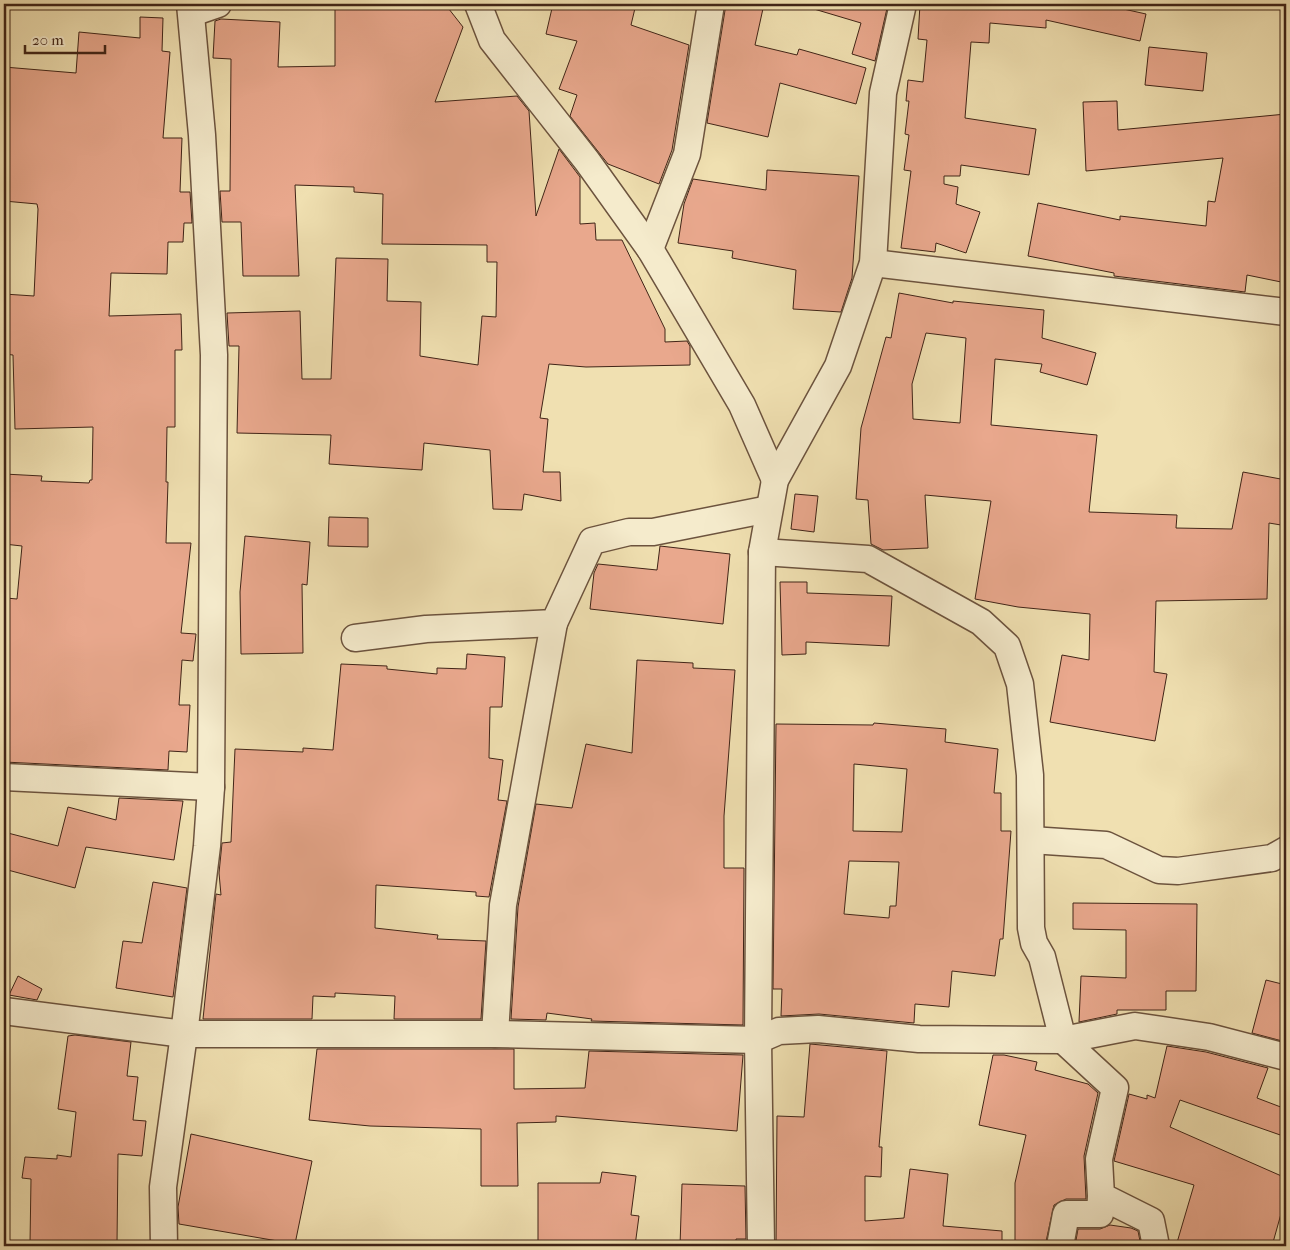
<svg xmlns="http://www.w3.org/2000/svg" width="1290" height="1250" font-family="'IM FELL French Canon',serif">
<style>
.building{fill:#e9a88d;stroke:#402417;fill-rule:evenodd}
.lines{fill:none;stroke-linecap:round;stroke-linejoin:round}
.street-casing{stroke:#6c533e;stroke-width:29}
.street{stroke:#f5ebcc;stroke-width:26}
</style>
<rect width="100%" height="100%" fill="#f0e0b1"/>
<filter id="stains"><feTurbulence type="fractalNoise" baseFrequency=".004" numOctaves="4"/><feColorMatrix values="0 0 0 0 .2 0 0 0 0 .09 0 0 0 0 .02 0 0 0 .5 -.17"/></filter>
<radialGradient id="worn" r=".72"><stop offset=".6" stop-color="#630" stop-opacity="0"/><stop offset="1" stop-color="#630" stop-opacity=".3"/></radialGradient>
<g class="building">
<path d="M394 4H445L463 27 435 102 517 96 529 111 536 216 559 149 580 177V224L595 223 596 240H622L665 329V342L687 341 690 346V365L586 367 549 364 540 418 548 419 543 472H560L561 501 524 494 522 510 493 509 490 450 424 443 422 470 329 464 331 435 237 433 239 346H229L227 313 300 311 302 379H331L336 258 388 259 387 301 421 302 420 356 478 365 482 316 496 317 497 262H487V245L382 244 383 194 354 192V187L295 185 299 276H243L241 222H222L220 191H230L231 59 213 58 215 21 221 19 280 22 278 67 335 66V5L396 6Z"/>
<path d="M553 4H636L631 25 689 45 672 150 659 184 608 164 570 116 577 95 559 89 577 41 546 34Z"/>
<path d="M726 4H764L755 45 797 55 799 49 866 68 856 104 780 83 768 137 707 123Z"/>
<path d="M815 4H888L875 61 852 54 861 23 814 9Z"/>
<path d="M920 4H1101L1146 14 1140 41 1046 20V28L990 23 989 43 971 42 965 118 1036 129 1029 175 961 165 960 176H944V184L958 187 956 204 980 212 966 253 936 243 935 252 901 248 911 171 904 170 909 135 905 134 909 101H906L908 80 923 82 927 40 918 39Z"/>
<path d="M140 17 163 18 162 51 170 52 163 138H182L180 192H190L192 223H184L183 242H168L167 274 111 273 109 316 181 314 182 350H175V427H167L166 482H168L166 543H191L181 633 196 634 193 661 182 660 179 705H190L187 752 169 751 168 770 4 762V629L6 598 17 599 22 546 4 544V474L42 476 41 481 89 483 90 480H92L93 427 15 429 13 355 4 354V294L34 296 38 209 37 204 4 201V67L76 73 79 32 140 38Z"/>
<path d="M1149 47 1207 53 1203 91 1145 85Z"/>
<path d="M1117 101 1118 130 1286 114V283L1247 275 1245 292 1114 276V273L1028 256 1038 203 1120 220V216L1206 226 1208 201 1215 202 1223 158 1086 171 1083 102Z"/>
<path d="M767 170 859 176 852 278 841 312 793 309 796 270 732 258 733 251 678 243 684 204 693 179 766 190Z"/>
<path d="M899 293 953 303V301L1044 310 1042 338 1096 353 1087 385 1040 372 1042 364 995 359 991 425 1097 435 1089 512 1177 515 1176 528 1232 529 1243 472 1286 480V497L1281 525 1269 523 1267 599 1156 601 1154 672 1167 674 1155 741 1050 722 1062 655 1089 660 1090 614 1018 607 975 599 991 501 925 495 928 548 883 550 871 544 868 500 856 499 861 428 886 337 891 338ZM926 333 966 338 960 423 913 419 912 384Z"/>
<path d="M795 494 818 496 814 532 791 529Z"/>
<path d="M329 517 368 518V547L328 546Z"/>
<path d="M245 536 310 542 307 585 302 584 303 653 241 654 240 592Z"/>
<path d="M660 546 730 554 723 624 590 609 594 573 598 564 657 570Z"/>
<path d="M780 582H807V593L892 596 889 646 806 642V654L782 655Z"/>
<path d="M467 654 505 657 502 707H490L489 758 503 760 498 800 507 801 489 897 476 896V892L376 885 375 928 438 935 437 939 486 941 481 1019H394L395 996 335 993V997L313 996 312 1019H203L216 894 221 895 219 873 222 843 231 842 235 749 303 752V748L333 750 341 664 387 666V669L437 674V668L466 669Z"/>
<path d="M637 660 693 663V668L735 670 724 816V868H744L743 1025 591 1021 592 1019 547 1013 546 1020 511 1019 518 907 536 804 572 808 586 744 632 753Z"/>
<path d="M874 723 946 729 945 742 998 749 994 793H1001V831H1011L1003 939H1000L995 976 952 971 949 1007 915 1004 914 1023 819 1014 781 1016 782 989H773L776 724 873 725ZM854 764 907 769 902 832 853 831ZM849 861 899 862 896 906H890L889 918 844 914Z"/>
<path d="M119 798 183 801 174 860 86 847 75 888 4 869V832L58 846 68 807 116 820Z"/>
<path d="M153 882 187 888 173 997 116 988 123 941 142 943Z"/>
<path d="M1073 903 1197 904 1196 991H1166V1010H1117V1014L1079 1022 1081 976 1126 978V930L1073 929Z"/>
<path d="M18 976 42 989 37 1000 9 995Z"/>
<path d="M1266 980 1286 985V1042L1252 1033Z"/>
<path d="M75 1035 131 1042 127 1076 138 1077 133 1120 146 1121 142 1156 118 1154 117 1243H30L31 1179 22 1178 25 1157 57 1159V1155L71 1157 76 1112 58 1109 68 1036Z"/>
<path d="M810 1044 887 1051 879 1147H882L881 1177 865 1176V1221L904 1218 910 1169 948 1174 943 1226 1002 1231V1246H776L777 1116 804 1117Z"/>
<path d="M1167 1046 1206 1052 1268 1068 1257 1098 1286 1109V1137L1180 1100 1170 1127 1286 1178V1196L1272 1246H1176L1194 1185 1114 1161 1129 1094 1147 1099V1095L1155 1098Z"/>
<path d="M317 1049H514V1089L585 1088 589 1051 743 1055 737 1131 556 1116V1122L517 1123 518 1186H481V1129L370 1126 309 1120Z"/>
<path d="M993 1055H1004L1037 1062 1035 1070 1088 1084 1098 1093 1084 1156 1086 1199H1066L1054 1205 1045 1246H1015V1183L1026 1135 979 1125Z"/>
<path d="M191 1134 312 1161 295 1244 179 1224 178 1207Z"/>
<path d="M602 1172 636 1176 631 1215 639 1216 635 1246H538V1183H600Z"/>
<path d="M682 1184 745 1186 746 1239H736V1246H680Z"/>
<path d="M1110 1225 1131 1228 1138 1231 1141 1246H1075L1078 1229H1100Z"/>
</g>
<g class="lines">
<g class="street-casing">
<g id="street">
<path d="M478 4 492 40 587 161 650 249 742 405 775 480"/>
<path d="M192 13 218 4"/>
<path d="M650 249 687 154 711 4"/>
<path d="M873 263 1286 312"/>
<path d="M762 552 868 559 981 622 1007 646 1020 684 1030 775 1031 928 1034 943 1042 957 1063 1040 1115 1088 1099 1159 1101 1196 1151 1221 1156 1246"/>
<path d="M355 638 426 629 554 623 592 541 629 532H653L769 509"/>
<path d="M4 777 211 787"/>
<path d="M1031 840 1106 845 1159 870 1178 871 1272 858 1286 850"/>
<path d="M4 1011 184 1034H495L758 1040 779 1031 818 1029 919 1039 1063 1040 1135 1026 1209 1037 1286 1057"/>
<path d="M495 1034 503 905 554 623"/>
<path d="M164 1246 163 1187 184 1034 207 846 211 787 214 355 202 135 190 4"/>
<path d="M761 1246 758 1040 762 552 775 480 838 366 873 263 883 93 903 4"/>
<path d="M1060 1246 1066 1214H1100L1101 1196"/>
</g>
</g>
<use href="#street" class="street"/>
</g>
<rect width="1290" height="1250" fill="none" stroke="#f0e0b1" stroke-width="20"/>
<rect x="5" y="5" width="1280" height="1240" fill="none" stroke="#402417" stroke-width="2.5"/>
<rect x="10" y="10" width="1270" height="1230" fill="none" stroke="#402417"/>
<path d="M25 45v8h80v-8" fill="none" stroke="#402417" stroke-width="2.5"/>
<text x="32" y="45" font-size="15" fill="#402417" stroke="#f5ebcc" stroke-width="4" paint-order="stroke">20 m</text>
<rect width="100%" height="100%" filter="url(#stains)"/>
<rect width="100%" height="100%" fill="url(#worn)"/>
</svg>
